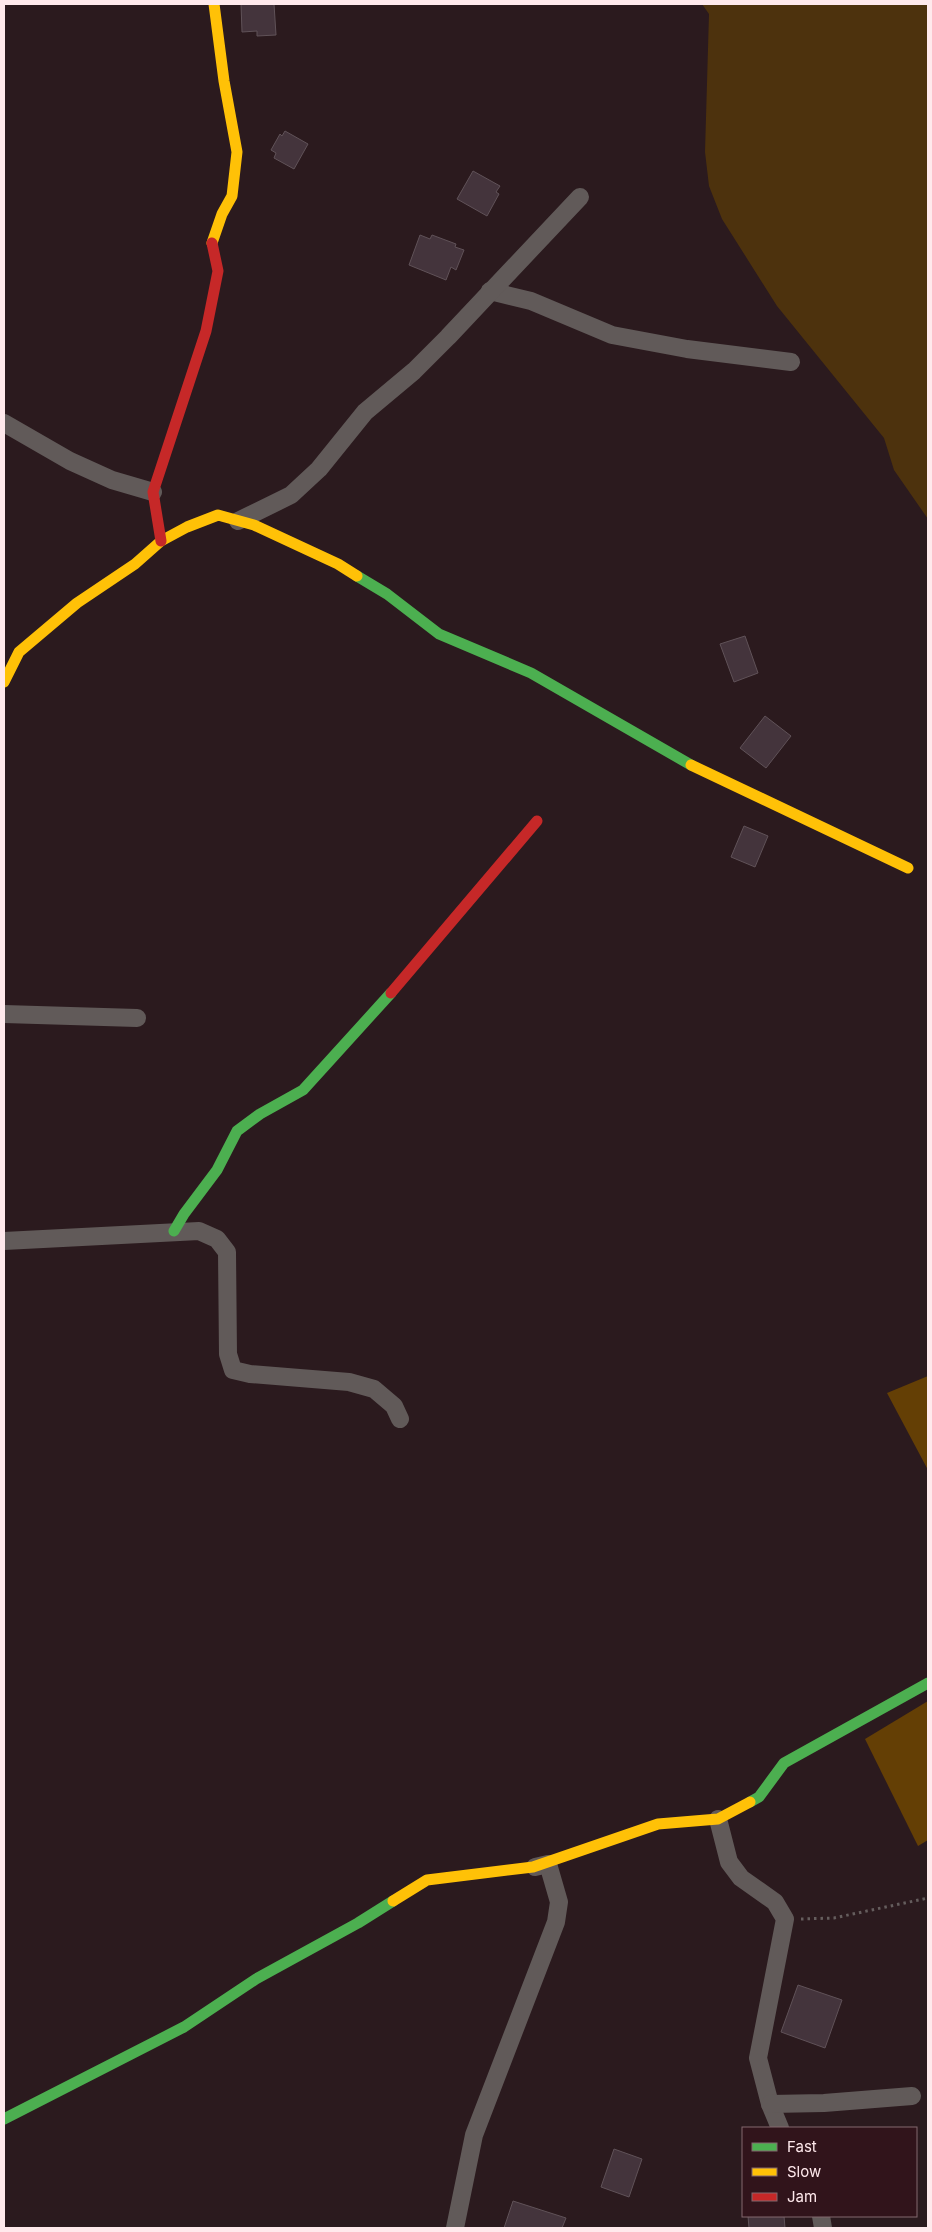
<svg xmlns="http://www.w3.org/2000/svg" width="932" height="2232" font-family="Inter,sans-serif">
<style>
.green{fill:#4d320d}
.forest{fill:#643f05}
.building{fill:#44343c;stroke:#605258}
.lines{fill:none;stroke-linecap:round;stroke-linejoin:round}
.path{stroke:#655d5d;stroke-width:3;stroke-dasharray:2.5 4;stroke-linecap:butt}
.street{stroke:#615a59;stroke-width:18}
.fast{stroke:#4caf50;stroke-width:11}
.slow{stroke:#ffc107;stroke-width:11}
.jam{stroke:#c62828;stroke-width:11}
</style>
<rect width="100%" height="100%" fill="#2b1a1e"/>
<path class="green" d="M702 4H928V519L894 470 884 438 777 306 722 219 709 186 705 152 709 14Z"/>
<g class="forest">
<path d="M928 1376V1470L887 1393Z"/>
<path d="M928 1701V1840L918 1846 865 1739Z"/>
</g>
<g class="building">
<path d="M241 4H274L276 35 257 36V31L242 32Z"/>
<path d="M285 131 308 144 294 169 274 158 276 153 271 150 280 134 282 136Z"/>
<path d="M473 171 500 186 496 192 499 194 487 216 457 199Z"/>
<path d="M420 235 430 239 432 235 456 244 455 247 464 250 456 270 451 267 446 280 409 265Z"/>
<path d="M745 636 758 673 734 682 720 644Z"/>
<path d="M765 716 791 736 766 768 740 748Z"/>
<path d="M744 826 768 836 755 867 731 857Z"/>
<path d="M798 1985 842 2000 825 2048 781 2032Z"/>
<path d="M614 2149 642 2159 629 2197 601 2187Z"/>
<path d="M513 2201 566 2218 562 2228H504Z"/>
<path d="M748 2216H784L785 2228H749Z"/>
</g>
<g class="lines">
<path class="path" d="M801 1919 834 1918 928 1898"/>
<g class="street">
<path d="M490 291 531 301 612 335 687 349 791 362"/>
<path d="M4 423 70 461 112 480 153 492"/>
<path d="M238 521 291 495 319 469 365 412 414 371 448 337 580 197"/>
<path d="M4 1014 137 1018"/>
<path d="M4 1241 199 1231 217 1239 227 1252 228 1354 233 1370 250 1374 349 1382 374 1389 394 1406 400 1419"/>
<path d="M718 1819 729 1862 741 1878 775 1902 785 1919 758 2058 770 2104 780 2128"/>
<path d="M770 2104 824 2103 912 2096"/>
<path d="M821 2216 823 2228"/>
<path d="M455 2228 474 2135 556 1922 559 1902 548 1864 535 1867"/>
</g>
<g class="fast">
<path d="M357 576 387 594 439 634 531 673 691 765"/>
<path d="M174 1231 184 1214 217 1170 237 1131 260 1114 303 1090 391 993"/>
<path d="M750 1802 759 1797 784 1763 928 1683"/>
<path d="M4 2119 184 2027 256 1979 358 1923 393 1901"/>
</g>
<g class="slow">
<path d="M212 243 222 214 232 196 237 152 224 81 214 4"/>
<path d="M4 682 19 652 77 603 135 564 161 541 187 527 218 515 254 525 338 564 357 576"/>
<path d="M691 765 908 868"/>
<path d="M393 1901 427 1880 533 1867 658 1824 718 1819 750 1802"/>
</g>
<g class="jam">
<path d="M161 541 153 492 206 331 218 271 212 243"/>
<path d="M391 993 537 821"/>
</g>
</g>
<rect width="932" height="2232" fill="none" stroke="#ffe9ec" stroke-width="10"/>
<rect x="742" y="2127" width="175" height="90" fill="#31141b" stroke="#83696f"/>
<rect x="752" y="2143" width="25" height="8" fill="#4caf50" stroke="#83696f"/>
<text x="787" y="2152" font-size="15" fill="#ffe9ec">Fast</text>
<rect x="752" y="2168" width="25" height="8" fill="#ffc107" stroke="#83696f"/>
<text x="787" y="2177" font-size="15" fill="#ffe9ec">Slow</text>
<rect x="752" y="2193" width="25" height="8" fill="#c62828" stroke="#83696f"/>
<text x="787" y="2202" font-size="15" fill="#ffe9ec">Jam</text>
</svg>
